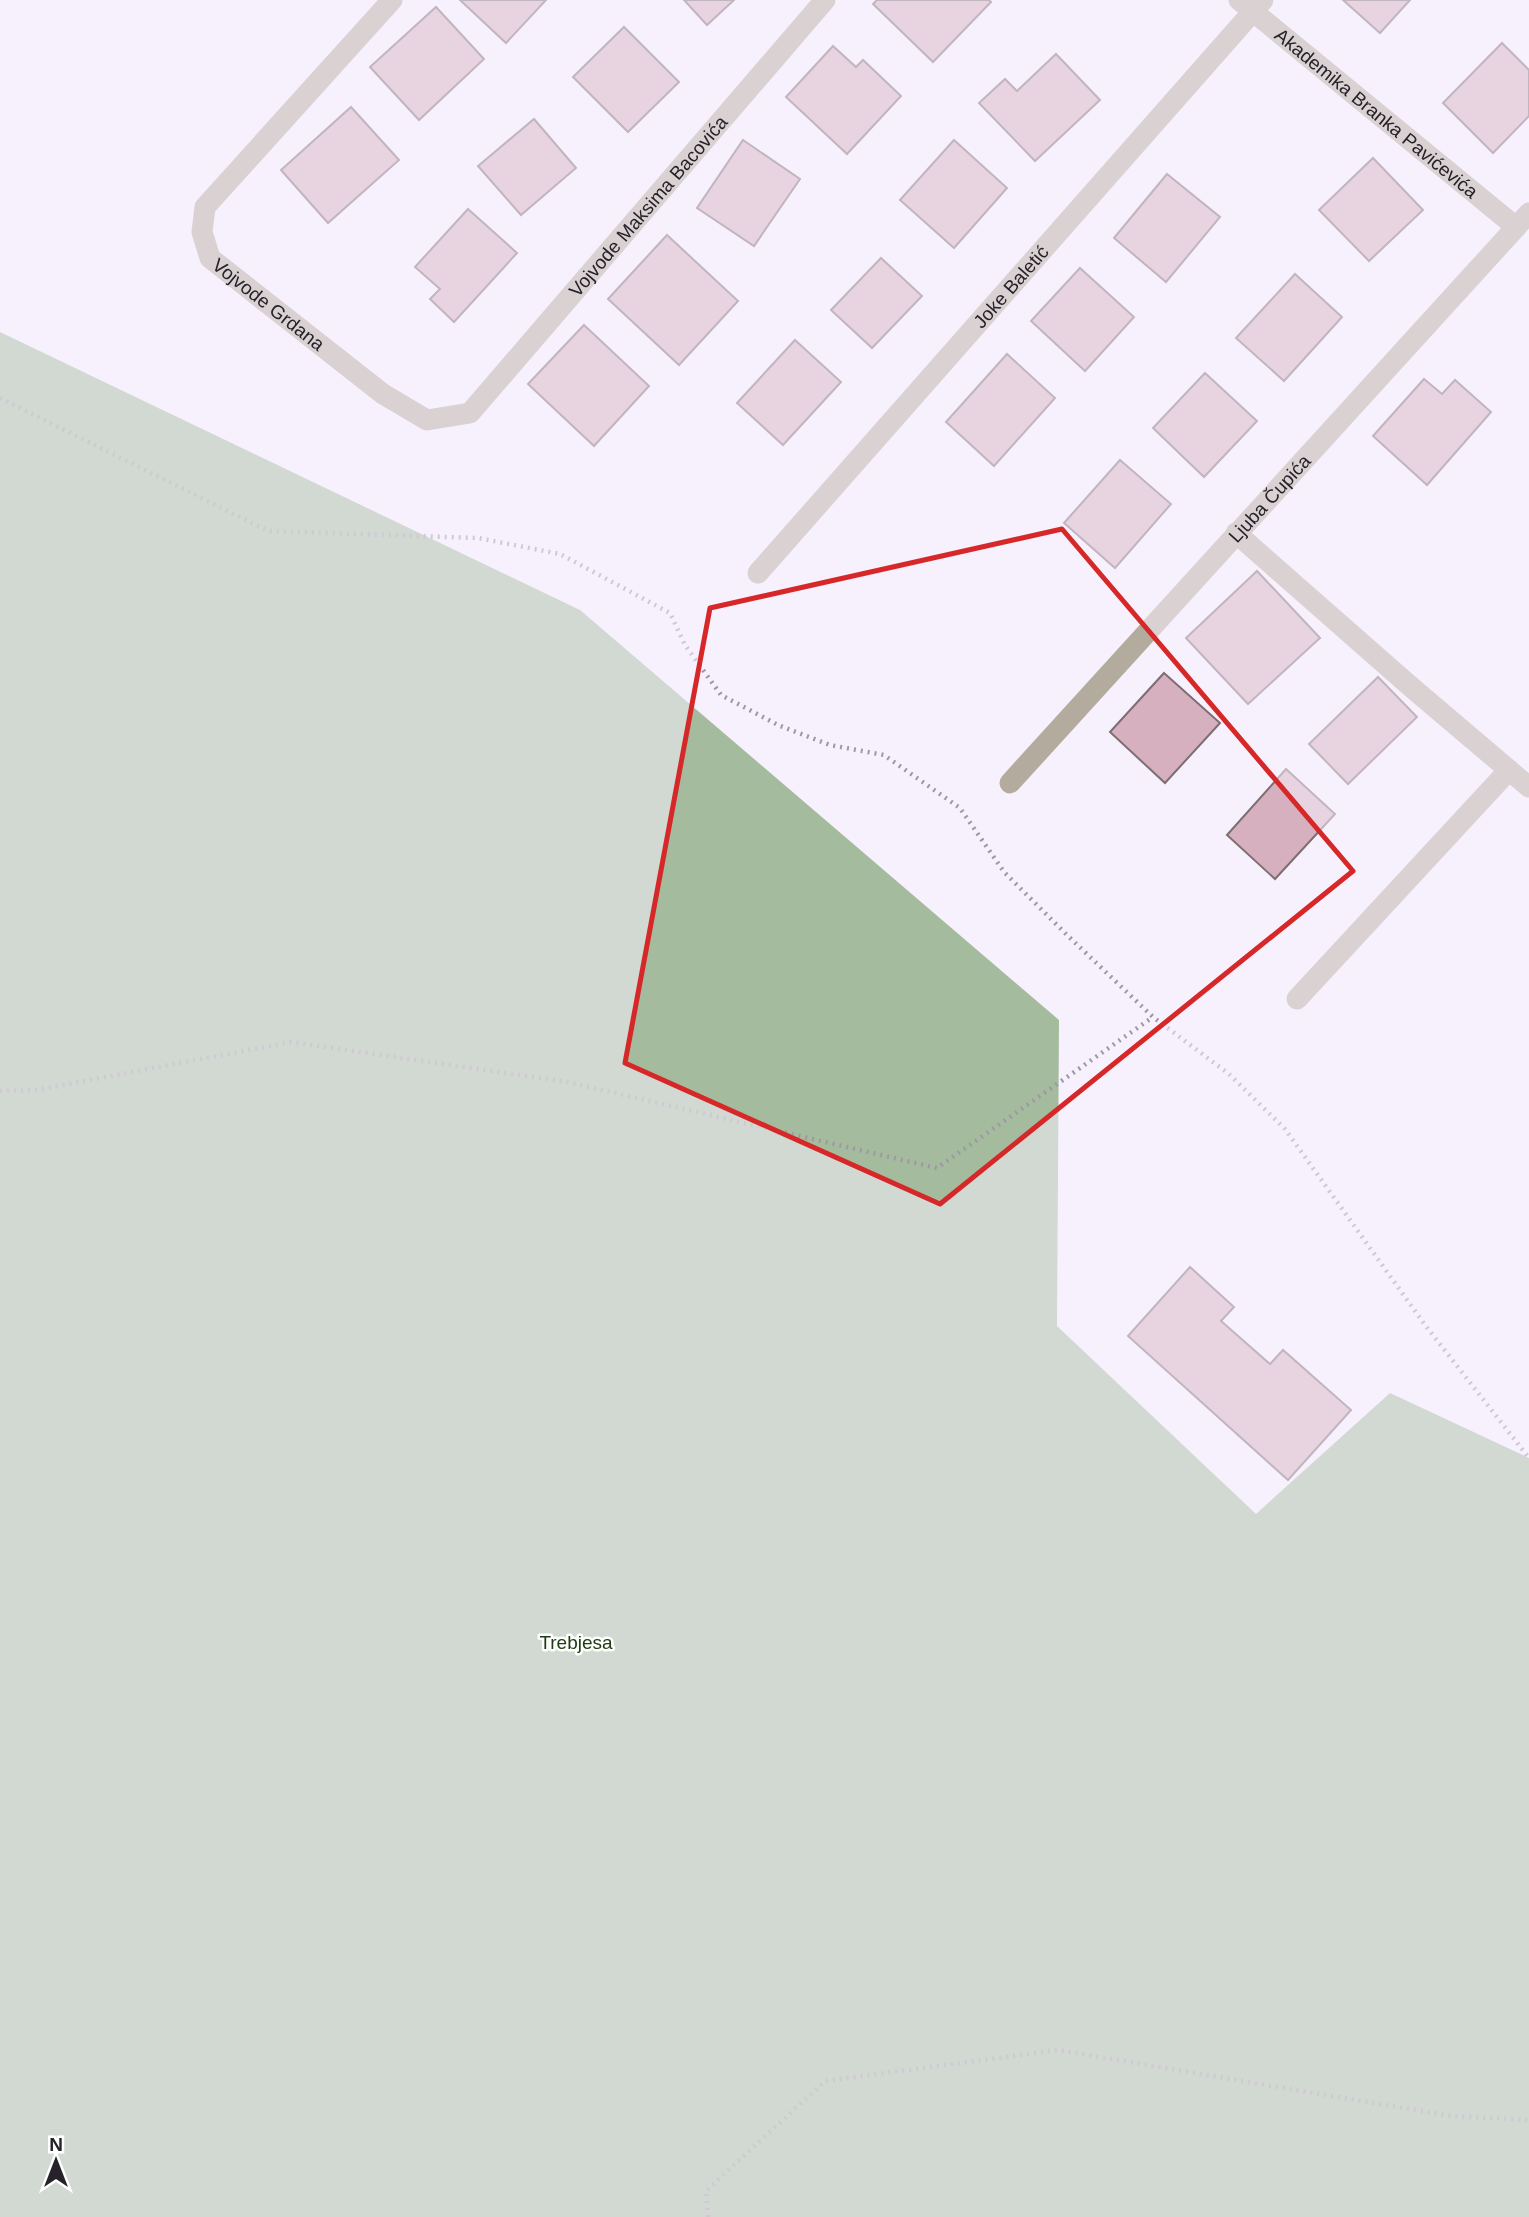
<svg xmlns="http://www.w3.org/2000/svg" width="1529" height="2217" font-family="Helvetica,sans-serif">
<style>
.forest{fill:#a5bb9e}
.building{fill:#d6b0be;stroke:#7e6d73;stroke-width:2}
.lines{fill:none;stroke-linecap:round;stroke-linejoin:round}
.path{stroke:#9d99a3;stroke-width:4.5;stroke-dasharray:2 5;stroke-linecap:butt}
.lane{stroke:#b3ab9e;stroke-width:21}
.street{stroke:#b3ab9e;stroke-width:21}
.marked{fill:none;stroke:#d62828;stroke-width:5;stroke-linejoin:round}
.labels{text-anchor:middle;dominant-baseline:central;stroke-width:5;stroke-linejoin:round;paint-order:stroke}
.street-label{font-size:19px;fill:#252329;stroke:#fff}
.park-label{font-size:19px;fill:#203d12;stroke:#fff}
</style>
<rect width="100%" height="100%" fill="#f7f1fe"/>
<path class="forest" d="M0 332 580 610 1059 1020 1057 1326 1256 1514 1390 1393 1529 1458V2217H0Z"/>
<g class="building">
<path d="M460 0H546L506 43Z"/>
<path d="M684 0H734L707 25Z"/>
<path d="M877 0H989L991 2 933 62 873 4Z"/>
<path d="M1343 0H1410L1380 33Z"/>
<path d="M436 7 484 59 419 120 370 67Z"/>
<path d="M624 27 679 82 628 132 573 77Z"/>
<path d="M1502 43 1529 70V116L1493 153 1443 103Z"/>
<path d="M833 46 856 67 863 60 901 96 847 154 786 97Z"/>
<path d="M1056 54 1100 100 1035 161 979 103 1005 79 1017 91Z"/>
<path d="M351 107 399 160 328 223 281 170Z"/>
<path d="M534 119 576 168 521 215 478 166Z"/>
<path d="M743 140 800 179 754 246 697 208Z"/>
<path d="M954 140 1007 188 954 248 900 200Z"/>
<path d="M1373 158 1423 210 1369 261 1319 210Z"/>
<path d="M1167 174 1220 217 1166 282 1114 238Z"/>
<path d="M468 209 517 253 454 322 430 299 440 289 415 267Z"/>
<path d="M667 235 738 301 679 365 608 299Z"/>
<path d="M881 258 922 296 872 348 831 310Z"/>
<path d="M1080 268 1134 317 1085 371 1031 321Z"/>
<path d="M1295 274 1342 317 1284 381 1236 338Z"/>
<path d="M584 325 649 386 594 446 528 384Z"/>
<path d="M795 340 841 382 783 445 737 403Z"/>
<path d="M1007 354 1055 398 994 466 946 422Z"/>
<path d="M1205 373 1257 421 1204 477 1153 428Z"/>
<path d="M1424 379 1442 394 1455 380 1491 412 1427 485 1373 436Z"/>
<path d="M1120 460 1171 504 1115 568 1064 523Z"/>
<path d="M1257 571 1320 638 1248 704 1186 638Z"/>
<path d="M1164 673 1220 723 1165 783 1110 732Z"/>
<path d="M1378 677 1417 717 1348 784 1309 744Z"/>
<path d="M1286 769 1335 814 1275 879 1227 835Z"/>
<path d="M1190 1267 1234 1307 1221 1321 1270 1364 1283 1350 1351 1410 1288 1480 1128 1336Z"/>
</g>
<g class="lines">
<g class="path">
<path d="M0 398 268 531 478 538 560 554 670 613 685 645 721 695 778 725 830 745 884 755 960 808 1004 872 1067 935 1153 1017 1229 1074 1285 1129 1425 1325 1529 1458"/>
<path d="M0 1091 37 1090 291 1042 568 1082 937 1168 1153 1017"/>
<path d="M708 2217 706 2191 825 2081 1058 2050 1451 2116 1529 2120"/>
</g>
<path class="lane" d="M1297 999 1509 770"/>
<g class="street">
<path id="s1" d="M392 0 205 207 202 232 210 258 383 394 427 420 470 413 825 0"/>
<path id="s2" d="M1239 0 1516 227"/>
<path d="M1236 533 1410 686 1529 787"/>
<path id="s3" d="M758 573 1263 0"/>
<path id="s4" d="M1010 783 1529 213"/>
</g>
</g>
<path d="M0 0H1529V2217H0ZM1062 529 1353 871 940 1204 625 1063 710 608Z" fill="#f7f1fe" fill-opacity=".55" fill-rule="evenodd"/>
<path class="marked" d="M1062 529 1353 871 940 1204 625 1063 710 608Z"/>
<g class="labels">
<g class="street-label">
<text stroke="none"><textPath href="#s2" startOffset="178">Akademika Branka Pavićevića</textPath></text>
<text stroke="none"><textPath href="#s1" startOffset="919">Vojvode Maksima Bacovića</textPath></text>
<text stroke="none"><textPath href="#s3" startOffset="382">Joke Baletić</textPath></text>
<text stroke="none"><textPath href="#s1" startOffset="406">Vojvode Grdana</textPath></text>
<text stroke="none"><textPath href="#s4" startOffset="385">Ljuba Čupića</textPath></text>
</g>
<g class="park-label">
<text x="576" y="1642">Trebjesa</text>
</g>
</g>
<g transform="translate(56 2161)" stroke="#ffffff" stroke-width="5" paint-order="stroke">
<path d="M0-5L12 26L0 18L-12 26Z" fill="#252329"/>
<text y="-10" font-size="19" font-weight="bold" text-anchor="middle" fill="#252329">N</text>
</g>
</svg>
